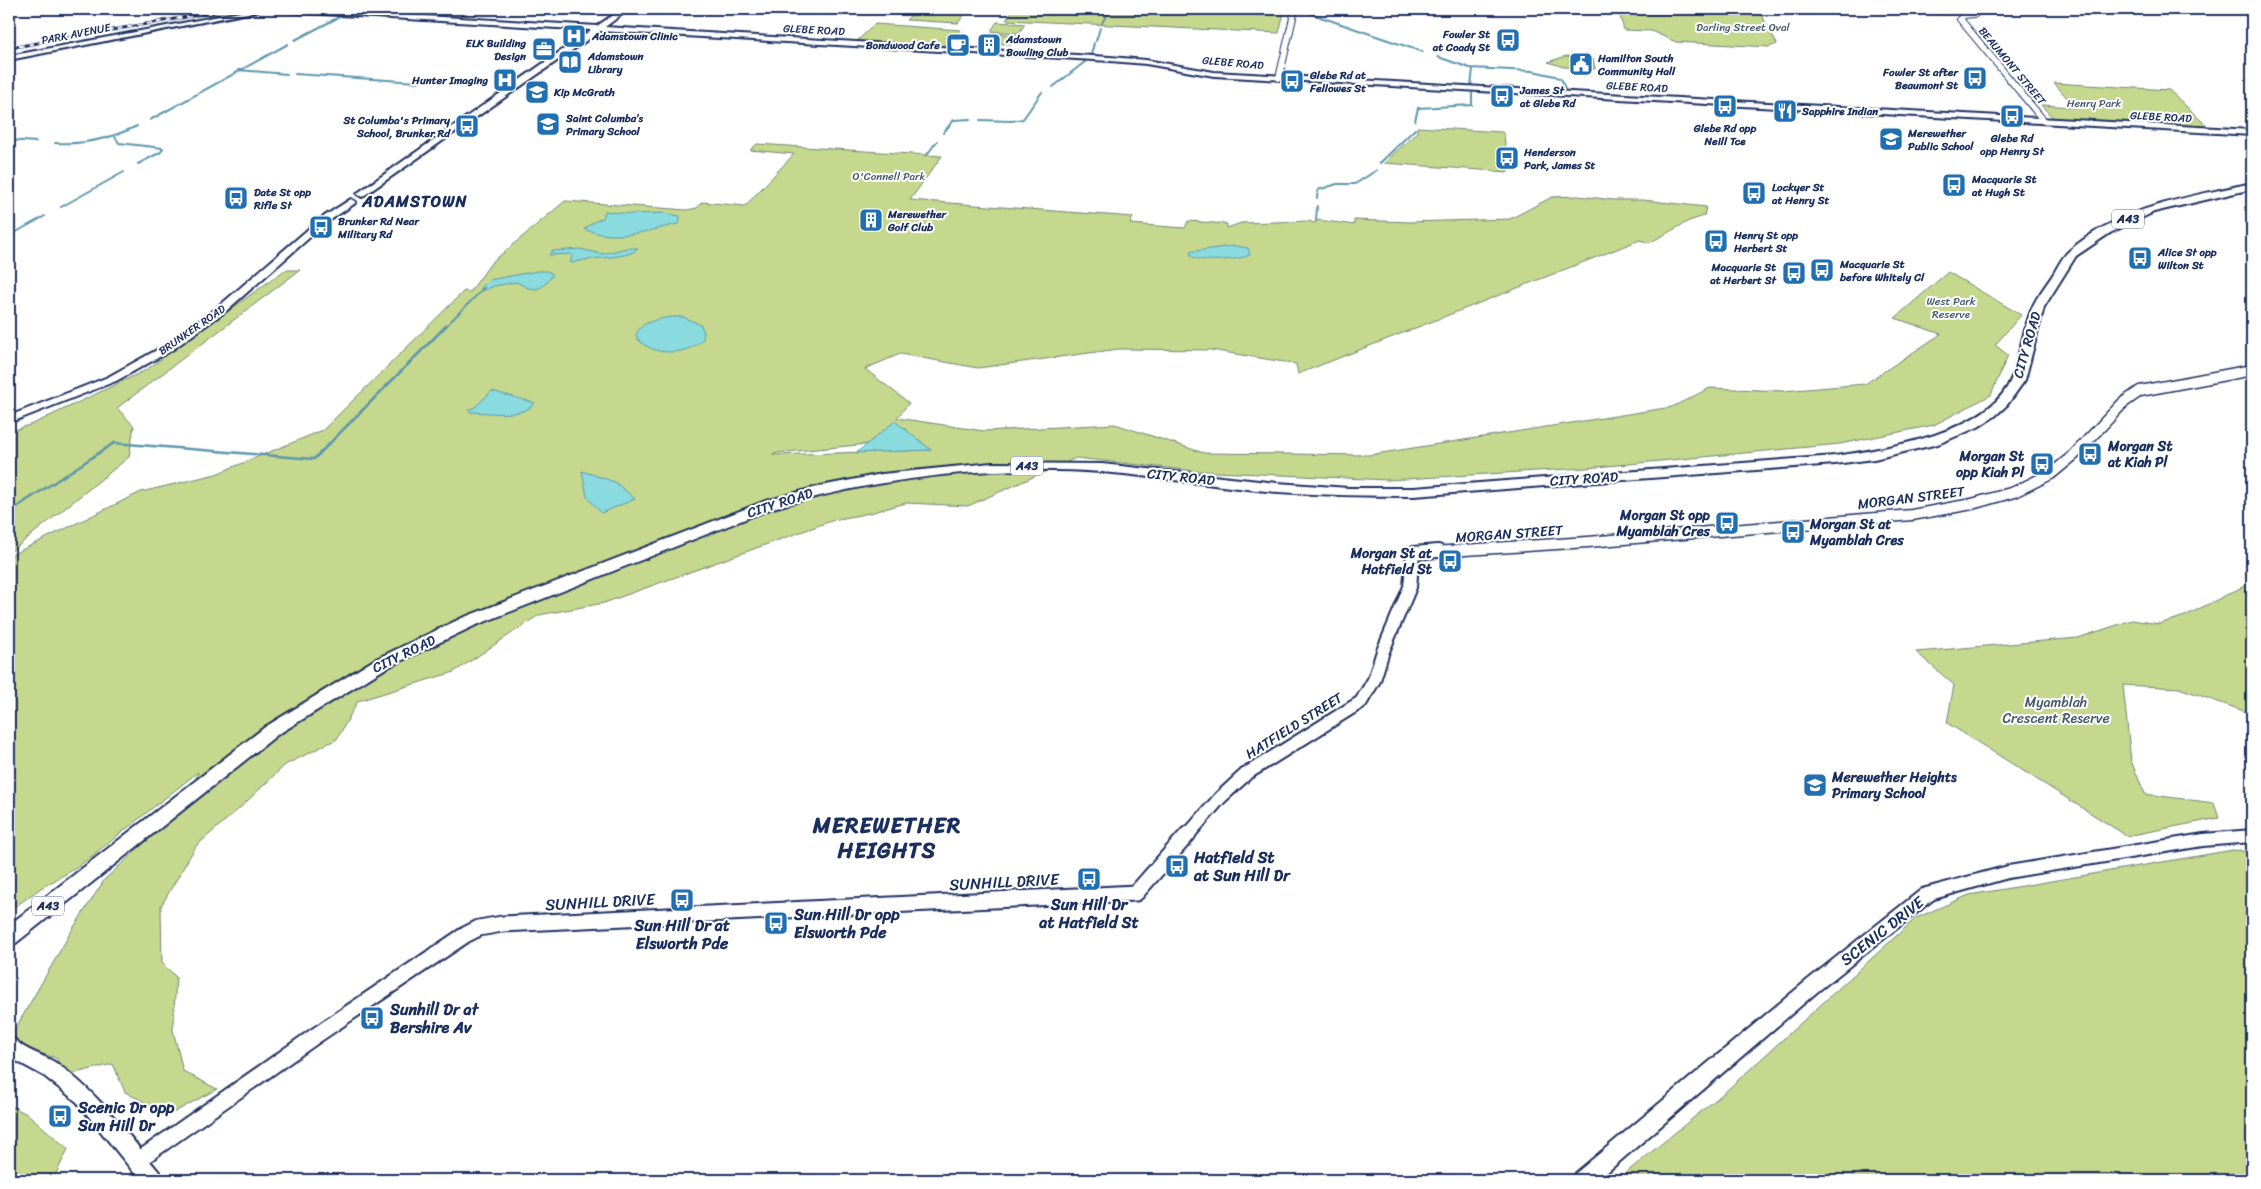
<svg xmlns="http://www.w3.org/2000/svg" width="2261" height="1189" font-family="Sriracha,sans-serif">
<style>
.green{fill:#c5d88d;stroke:#708476;fill-rule:evenodd}
.water{fill:#89dbe0;stroke:#5d96ac}
.lines{fill:none;stroke-linecap:round;stroke-linejoin:round}
.stream-far1{stroke:#5d96ac;stroke-width:2}
.stream{stroke:#5d96ac;stroke-width:2.5}
.minor-far3-casing{stroke:#1b2f5e;stroke-width:8}
.minor-far2-casing{stroke:#1b2f5e;stroke-width:13}
.minor-far1-casing{stroke:#1b2f5e;stroke-width:16}
.minor-casing{stroke:#1b2f5e;stroke-width:19}
.major-casing{stroke:#1b2f5e;stroke-width:4}
.highway-casing{stroke:#1b2f5e;stroke-width:4}
.minor-far3{stroke:#fff;stroke-width:6}
.minor-far2{stroke:#fff;stroke-width:10}
.minor-far1{stroke:#fff;stroke-width:12}
.minor{stroke:#fff;stroke-width:15}
.major{fill:#fff;fill-rule:evenodd}
.highway{fill:#fff;fill-rule:evenodd}
.rail-casing{stroke:#1b2f5e;stroke-width:3}
.rail{stroke:#fff;stroke-width:2;stroke-dasharray:5;stroke-linecap:butt}
.labels{text-anchor:middle;dominant-baseline:central;stroke-width:4;stroke-linejoin:round;paint-order:stroke}
.far-park-label{font-size:11px;fill:#46596a;stroke:#fff}
.far-street-label{font-size:11px;fill:#1b2f5e;stroke:#fff}
.far-poi-label{font-size:11px;font-weight:bold;fill:#1b2f5e;stroke:#fff;text-anchor:start}
.shield{fill:#fff;stroke:#5f6d8e;stroke-width:1}
.shield-label{font-size:12px;font-weight:bold;fill:#1b2f5e}
.street-label{font-size:14px;fill:#1b2f5e;stroke:#fff}
.poi-label{font-size:14px;font-weight:bold;fill:#1b2f5e;stroke:#fff;text-anchor:start}
.park-label{font-size:14px;fill:#46596a;stroke:#fff}
.far-district-label{font-size:16px;font-weight:bold;letter-spacing:1px;fill:#1b2f5e;stroke:#fff}
.near-poi-label{font-size:16px;font-weight:bold;fill:#1b2f5e;stroke:#fff;text-anchor:start}
.near-street-label{font-size:16px;fill:#1b2f5e;stroke:#fff}
.near-district-label{font-size:22px;font-weight:bold;letter-spacing:1px;fill:#1b2f5e;stroke:#fff}
</style>
<rect width="100%" height="100%" fill="#fff"/>
<filter id="ink" filterUnits="userSpaceOnUse"><feTurbulence type="fractalNoise" baseFrequency=".02" numOctaves="2"/><feDisplacementMap in="SourceGraphic" scale="10" xChannelSelector="R" yChannelSelector="G"/><feConvolveMatrix kernelMatrix="1 2 1 2 8 2 1 2 1" color-interpolation-filters="sRGB"/></filter>
<g filter="url(#ink)">
<g class="green">
<path d="M917 9H969L958 23 906 20Z"/>
<path d="M1014 9H1285L1279 33 1006 20Z"/>
<path d="M1618 9 1759 10 1777 44 1769 47 1676 42 1651 31 1624 30Z"/>
<path d="M997 22 1025 24 1019 33 991 31Z"/>
<path d="M875 24 961 30 946 47 857 41Z"/>
<path d="M992 33 1018 35 1011 44 985 43Z"/>
<path d="M1566 56 1593 59 1595 69 1564 67 1548 62Z"/>
<path d="M2054 83 2169 90 2208 127 2053 118 2041 105 2075 107Z"/>
<path d="M1417 127 1502 132 1504 134 1508 172 1384 163 1417 132Z"/>
<path d="M757 144 942 156 910 200 1133 217 1130 224 1185 228 1188 221 1227 224V228L1241 223 1309 221 1314 223 1319 220 1354 225V220L1410 222 1510 219 1552 197 1578 196 1614 200H1643L1706 207 1704 216 1689 221 1649 243 1640 240 1298 374 1296 364 1211 350 1119 349 978 368 900 354 865 369 909 403 897 418 984 431 1115 424 1204 453 1369 455 1672 407 1710 388 1783 391 1865 384 1941 334 1895 318 1948 272 2021 315 1995 345 2008 355 1991 395 1934 425 1840 444 1586 468 1388 480 1195 471 1076 458 968 506 906 503 870 513 834 520 604 603 539 615 454 672 358 701 337 739 285 765 241 807 196 846 161 906 162 963 176 977 173 1030 183 1071 217 1089 169 1115 125 1092 113 1064 67 1075 56 1058 18 1047 14 1031 72 930 105 879 188 803 198 772 78 867 41 888 9 911V556L141 492 216 474 323 430 464 291 470 292 491 263 565 201 687 210 697 208 702 202 745 206 794 154 750 150ZM918 439 930 450 772 455 777 453Z"/>
<path d="M285 270H300L117 408 134 426 129 457 9 553V432L35 423 146 370Z"/>
<path d="M2252 582V714L2179 688 2123 685 2131 761 2145 794 2214 803 2219 818 2127 836 1947 723 1954 685 1916 652 2078 638 2132 620 2159 624 2185 616Z"/>
<path d="M2233 850 2252 852V1180H1617L1725 1092 1916 918 1969 895Z"/>
<path d="M9 1105 29 1115 68 1149 53 1180H9Z"/>
</g>
<g class="water">
<path d="M605 211 629 214 665 213 680 216V220L678 224C648 231 614 242 584 229L594 222 603 218Z"/>
<path d="M1236 246 1248 248 1250 255C1239 260 1197 264 1191 255L1190 251C1197 252 1225 246 1236 246Z"/>
<path d="M627 248H638C629 260 589 256 573 263L570 262 572 258 571 254 549 255 552 251 580 249 602 254Z"/>
<path d="M537 271H547L553 274C542 291 534 293 517 282L494 286 485 290 480 289 489 280Z"/>
<path d="M671 317H683L701 325 704 333 703 339C687 356 652 357 637 338L636 334C642 321 659 319 671 317Z"/>
<path d="M492 391 535 403C522 419 489 412 470 412L468 410 475 407Z"/>
<path d="M895 421 931 450 856 453Z"/>
<path d="M582 471 615 482 635 499 601 513 587 497Z"/>
</g>
<g class="lines">
<g class="stream-far1">
<path d="M1854 9 1953 14 1961 12 1960 9"/>
<path d="M351 11 355 9"/>
<path d="M1303 11 1423 52"/>
<path d="M1102 23 1110 9"/>
<path d="M295 40 341 16"/>
<path d="M1096 41 1100 28"/>
<path d="M1091 55 1094 43"/>
<path d="M1438 57 1470 68 1533 71 1555 76 1562 80 1565 90"/>
<path d="M238 70 287 74"/>
<path d="M295 74 418 82"/>
<path d="M1471 86 1473 69"/>
<path d="M1053 87 1086 61"/>
<path d="M150 120 288 44"/>
<path d="M980 120 1011 121 1023 119 1042 92"/>
<path d="M1415 121 1418 108 1472 105V93"/>
<path d="M943 133 954 120 970 119"/>
<path d="M115 137 119 143 163 148 161 152 138 164"/>
<path d="M9 140 36 142"/>
<path d="M55 143C85 145 110 139 137 126"/>
<path d="M926 156 937 141"/>
<path d="M1380 163 1415 129"/>
<path d="M1317 198 1318 190 1337 184H1355L1377 170"/>
<path d="M61 207 124 172"/>
<path d="M1316 221 1317 206"/>
<path d="M9 236 45 216"/>
<path d="M446 326 484 288"/>
</g>
<path class="stream" d="M9 512 114 443 314 459 447 325"/>
<g class="minor-far3-casing">
<g id="minor-far3">
<path d="M1975 14 1964 15 1960 19 2044 121"/>
<path d="M1279 78 1295 9"/>
</g>
</g>
<g class="minor-far2-casing">
<path id="minor-far2" d="M1418 553 1588 542 1912 515 1972 504 2014 492 2051 474 2074 455 2123 403 2140 391 2252 370"/>
</g>
<g class="minor-far1-casing">
<path id="minor-far1" d="M1187 836 1220 798 1246 774 1361 702 1374 680 1383 651 1410 587 1413 553 1438 551"/>
</g>
<g class="minor-casing">
<path id="minor" d="M137 1161 315 1036 465 935 479 928 502 924 1136 893 1188 834"/>
</g>
<g class="major-casing">
<g id="major">
<path d="M256 9H269L9 60V56Z"/>
<path d="M270 9H303L597 26 622 9H629L605 27 1110 57 1146 60 1214 72 2252 130V135L1214 76 1146 64 1110 61 600 31 362 197 357 194 359 192 591 30 273 11Z"/>
<path d="M351 199 356 202 354 204 326 223 226 311 172 350 116 381 9 423V416L108 377 164 346 218 307 320 219Z"/>
<path d="M2252 830V842L2203 846 2008 878 1934 899 1817 992 1598 1180H1573L1576 1173 1805 982 1922 889 2008 866 2203 834Z"/>
<path d="M9 1037C16 1039 19 1044 24 1047 36 1054 48 1057 59 1065 99 1094 128 1135 160 1173L163 1180H140L77 1102 44 1076 9 1057Z"/>
</g>
</g>
<g class="highway-casing">
<path id="highway" d="M2252 183V189L2154 212 2110 233 2076 256 2044 307 2025 380 2007 405 1995 416 1978 427 1938 444 1874 459 1835 464 1414 496C1369 496 1324 495 1278 492 1219 487 1161 477 1102 472 991 464 879 478 773 508L474 626 386 668 277 735 16 943 9 945V925L265 727 374 660 462 618 763 502 821 486 882 474 992 463 1102 464 1277 483 1349 488H1414L1835 456C1885 449 1992 433 2012 377 2020 355 2023 330 2032 308 2037 296 2047 284 2054 273 2058 266 2063 256 2069 251 2119 207 2189 197 2252 183Z"/>
</g>
<use href="#minor-far3" class="minor-far3"/>
<use href="#minor-far2" class="minor-far2"/>
<use href="#minor-far1" class="minor-far1"/>
<use href="#minor" class="minor"/>
<use href="#major" class="major"/>
<use href="#highway" class="highway"/>
<g class="rail-casing">
<path id="rail" d="M9 48 232 9"/>
</g>
<use href="#rail" class="rail"/>
</g>
</g>
<defs>
<g id="hospital-square" transform="scale(1.25)"><rect x="-9" y="-9" width="18" height="18" rx="4" fill="#1f6fb2" stroke="#fff"/><path d="M-5-5h3v3.5h4V-5h3V5h-3V1.5h-4V5h-3Z" fill="#fff"/></g>
<g id="bus-square" transform="scale(1.25)"><rect x="-9" y="-9" width="18" height="18" rx="4" fill="#1f6fb2" stroke="#fff"/><path d="M-5-6H5V4H4V6H2V4H-2V6H-4V4H-5ZM-3.5-4V0h7V-4ZM-3.5 1.2v1.5H-2V1.2ZM2 1.2v1.5H3.5V1.2Z" fill="#fff"/></g>
<g id="cafe-square" transform="scale(1.25)"><rect x="-9" y="-9" width="18" height="18" rx="4" fill="#1f6fb2" stroke="#fff"/><path d="M-5.5-4.5H6V0H3Q3 3.5 0 3.5H-2.5Q-5.5 3.5-5.5 0ZM3-3.2v2h1.7v-2ZM-6 4.5H4V6H-6Z" fill="#fff"/></g>
<g id="building-square" transform="scale(1.25)"><rect x="-9" y="-9" width="18" height="18" rx="4" fill="#1f6fb2" stroke="#fff"/><path d="M-4-6H4V6H1V3H-1V6H-4ZM-2.5-4.3h1.7v1.8h-1.7ZM.8-4.3h1.7v1.8H.8ZM-2.5-1h1.7V.8h-1.7ZM.8-1h1.7V.8H.8Z" fill="#fff"/></g>
<g id="office-square" transform="scale(1.25)"><rect x="-9" y="-9" width="18" height="18" rx="4" fill="#1f6fb2" stroke="#fff"/><path d="M-6-3h4V-5.5h4V-3h4V5H-6ZM-1-4.5V-3h2v-1.5ZM-6 0V1H6V0Z" fill="#fff"/></g>
<g id="library-square" transform="scale(1.25)"><rect x="-9" y="-9" width="18" height="18" rx="4" fill="#1f6fb2" stroke="#fff"/><path d="M-6-4Q-3-5.5-.7-3.5V5Q-3 3-6 4ZM6-4Q3-5.5 .7-3.5V5Q3 3 6 4Z" fill="#fff"/></g>
<g id="civic-square" transform="scale(1.25)"><rect x="-9" y="-9" width="18" height="18" rx="4" fill="#1f6fb2" stroke="#fff"/><path d="M-.6-6.5H3V-4.5H.6V-3L4-1V1h2V6H-6V1h2V-1L-.6-3ZM-1.2 2.5V6h2.4V2.5Z" fill="#fff"/></g>
<g id="school-square" transform="scale(1.25)"><rect x="-9" y="-9" width="18" height="18" rx="4" fill="#1f6fb2" stroke="#fff"/><path d="M0-5L7-2L0 1L-7-2ZM-4 1L0 2.5L4 1V4Q0 6-4 4Z" fill="#fff"/></g>
<g id="restaurant-square" transform="scale(1.25)"><rect x="-9" y="-9" width="18" height="18" rx="4" fill="#1f6fb2" stroke="#fff"/><path d="M-5-6h1v4h1v-4h1v4h1v-4h1v5L-1.5 .5V6h-2V.5L-5-1ZM5-6V6H3V1.5H1.5Q1.5-4 5-6Z" fill="#fff"/></g>
</defs>
<g fill-rule="evenodd">
<use href="#hospital-square" x="574" y="36"/>
<use href="#bus-square" x="1508" y="40"/>
<use href="#cafe-square" x="958" y="45"/>
<use href="#building-square" x="989" y="45"/>
<use href="#office-square" x="544" y="49"/>
<use href="#library-square" x="570" y="62"/>
<use href="#civic-square" x="1581" y="64"/>
<use href="#bus-square" x="1975" y="78"/>
<use href="#hospital-square" x="505" y="80"/>
<use href="#bus-square" x="1292" y="81"/>
<use href="#school-square" x="537" y="92"/>
<use href="#bus-square" x="1502" y="96"/>
<use href="#bus-square" x="1725" y="106"/>
<use href="#restaurant-square" x="1785" y="111"/>
<use href="#bus-square" x="2012" y="116"/>
<use href="#school-square" x="548" y="124"/>
<use href="#bus-square" x="467" y="126"/>
<use href="#school-square" x="1891" y="139"/>
<use href="#bus-square" x="1507" y="158"/>
<use href="#bus-square" x="1954" y="185"/>
<use href="#bus-square" x="1754" y="193"/>
<use href="#bus-square" x="236" y="198"/>
<use href="#building-square" x="871" y="220"/>
<use href="#bus-square" x="321" y="227"/>
<use href="#bus-square" x="1716" y="241"/>
<use href="#bus-square" x="2140" y="258"/>
<use href="#bus-square" x="1822" y="270"/>
<use href="#bus-square" x="1794" y="273"/>
<use href="#bus-square" x="2090" y="454"/>
<use href="#bus-square" x="2042" y="464"/>
<use href="#bus-square" x="1727" y="523"/>
<use href="#bus-square" x="1793" y="532"/>
<use href="#bus-square" x="1450" y="561"/>
<use href="#school-square" x="1815" y="785"/>
<use href="#bus-square" x="1177" y="866"/>
<use href="#bus-square" x="1089" y="879"/>
<use href="#bus-square" x="682" y="900"/>
<use href="#bus-square" x="776" y="923"/>
<use href="#bus-square" x="372" y="1018"/>
<use href="#bus-square" x="60" y="1116"/>
</g>
<g class="labels">
<g class="far-park-label">
<text x="1743" y="27">Darling Street Oval</text>
<text x="2094" y="103">Henry Park</text>
<text x="889" y="176">O'Connell Park</text>
<text x="1951" y="301">West Park<tspan x="1951" dy="13">Reserve</tspan></text>
</g>
<g class="far-street-label">
<text transform="translate(814 30) rotate(3)">GLEBE ROAD</text>
<text transform="translate(76 34) rotate(-11)">PARK AVENUE</text>
<text transform="translate(1233 63) rotate(5)">GLEBE ROAD</text>
<text transform="translate(2012 66) rotate(50)">BEAUMONT STREET</text>
<text transform="translate(1637 87) rotate(3)">GLEBE ROAD</text>
<text transform="translate(2161 117) rotate(3)">GLEBE ROAD</text>
<text transform="translate(192 330) rotate(-35)">BRUNKER ROAD</text>
</g>
<g class="far-poi-label">
<text x="1490" y="34" text-anchor="end">Fowler St<tspan x="1490" dy="13">at Coady St</tspan></text>
<text x="592" y="36">Adamstown Clinic</text>
<text x="1006" y="39">Adamstown<tspan x="1006" dy="13">Bowling Club</tspan></text>
<text x="526" y="43" text-anchor="end">ELK Building<tspan x="526" dy="13">Design</tspan></text>
<text x="940" y="45" text-anchor="end">Bondwood Cafe</text>
<text x="588" y="56">Adamstown<tspan x="588" dy="13">Library</tspan></text>
<text x="1598" y="58">Hamilton South<tspan x="1598" dy="13">Community Hall</tspan></text>
<text x="1958" y="72" text-anchor="end">Fowler St after<tspan x="1958" dy="13">Beaumont St</tspan></text>
<text x="1310" y="75">Glebe Rd at<tspan x="1310" dy="13">Fellowes St</tspan></text>
<text x="488" y="80" text-anchor="end">Hunter Imaging</text>
<text x="1520" y="90">James St<tspan x="1520" dy="13">at Glebe Rd</tspan></text>
<text x="554" y="92">Kip McGrath</text>
<text x="1802" y="111">Sapphire Indian</text>
<text x="566" y="118">Saint Columba’s<tspan x="566" dy="13">Primary School</tspan></text>
<text x="450" y="120" text-anchor="end">St Columba's Primary<tspan x="450" dy="13">School, Brunker Rd</tspan></text>
<text x="1725" y="128" text-anchor="middle">Glebe Rd opp<tspan x="1725" dy="13">Neill Tce</tspan></text>
<text x="1908" y="133">Merewether<tspan x="1908" dy="13">Public School</tspan></text>
<text x="2012" y="138" text-anchor="middle">Glebe Rd<tspan x="2012" dy="13">opp Henry St</tspan></text>
<text x="1524" y="152">Henderson<tspan x="1524" dy="13">Park, James St</tspan></text>
<text x="1972" y="179">Macquarie St<tspan x="1972" dy="13">at Hugh St</tspan></text>
<text x="1772" y="187">Lockyer St<tspan x="1772" dy="13">at Henry St</tspan></text>
<text x="254" y="192">Date St opp<tspan x="254" dy="13">Rifle St</tspan></text>
<text x="888" y="214">Merewether<tspan x="888" dy="13">Golf Club</tspan></text>
<text x="338" y="221">Brunker Rd Near<tspan x="338" dy="13">Military Rd</tspan></text>
<text x="1734" y="235">Henry St opp<tspan x="1734" dy="13">Herbert St</tspan></text>
<text x="2158" y="252">Alice St opp<tspan x="2158" dy="13">Wilton St</tspan></text>
<text x="1840" y="264">Macquarie St<tspan x="1840" dy="13">before Whitely Cl</tspan></text>
<text x="1776" y="267" text-anchor="end">Macquarie St<tspan x="1776" dy="13">at Herbert St</tspan></text>
</g>
<g class="shield">
<rect x="2112" y="209.5" width="32" height="19" rx="4"/>
<rect x="1011" y="456.5" width="32" height="19" rx="4"/>
<rect x="32" y="896.5" width="32" height="19" rx="4"/>
</g>
<g class="shield-label">
<text x="2128" y="219">A43</text>
<text x="1027" y="466">A43</text>
<text x="48" y="906">A43</text>
</g>
<g class="street-label">
<text transform="translate(2027 345) rotate(-74)">CITY ROAD</text>
<text transform="translate(1181 477) rotate(6)">CITY ROAD</text>
<text transform="translate(1584 479) rotate(-4)">CITY ROAD</text>
<text transform="translate(1911 498) rotate(-7)">MORGAN STREET</text>
<text transform="translate(780 503) rotate(-18)">CITY ROAD</text>
<text transform="translate(1509 534) rotate(-4)">MORGAN STREET</text>
<text transform="translate(404 654) rotate(-26)">CITY ROAD</text>
<text transform="translate(1294 726) rotate(-32)">HATFIELD STREET</text>
</g>
<g class="poi-label">
<text x="2108" y="446">Morgan St<tspan x="2108" dy="16">at Kiah Pl</tspan></text>
<text x="2024" y="456" text-anchor="end">Morgan St<tspan x="2024" dy="16">opp Kiah Pl</tspan></text>
<text x="1710" y="515" text-anchor="end">Morgan St opp<tspan x="1710" dy="16">Myamblah Cres</tspan></text>
<text x="1810" y="524">Morgan St at<tspan x="1810" dy="16">Myamblah Cres</tspan></text>
<text x="1432" y="553" text-anchor="end">Morgan St at<tspan x="1432" dy="16">Hatfield St</tspan></text>
<text x="1832" y="777">Merewether Heights<tspan x="1832" dy="16">Primary School</tspan></text>
</g>
<g class="park-label">
<text x="2056" y="702">Myamblah<tspan x="2056" dy="16">Crescent Reserve</tspan></text>
</g>
<g class="far-district-label">
<text x="415" y="201">ADAMSTOWN</text>
</g>
<g class="near-poi-label">
<text x="1194" y="857">Hatfield St<tspan x="1194" dy="18">at Sun Hill Dr</tspan></text>
<text x="1089" y="904" text-anchor="middle">Sun Hill Dr<tspan x="1089" dy="18">at Hatfield St</tspan></text>
<text x="794" y="914">Sun Hill Dr opp<tspan x="794" dy="18">Elsworth Pde</tspan></text>
<text x="682" y="925" text-anchor="middle">Sun Hill Dr at<tspan x="682" dy="18">Elsworth Pde</tspan></text>
<text x="390" y="1009">Sunhill Dr at<tspan x="390" dy="18">Bershire Av</tspan></text>
<text x="78" y="1107">Scenic Dr opp<tspan x="78" dy="18">Sun Hill Dr</tspan></text>
</g>
<g class="near-street-label">
<text transform="translate(1004 882) rotate(-3)">SUNHILL DRIVE</text>
<text transform="translate(600 902) rotate(-3)">SUNHILL DRIVE</text>
<text transform="translate(1882 931) rotate(-38)">SCENIC DRIVE</text>
</g>
<g class="near-district-label">
<text x="887" y="825">MEREWETHER<tspan x="887" dy="25">HEIGHTS</tspan></text>
</g>
</g>
<rect width="2261" height="1189" fill="none" stroke="#fff" stroke-width="30"/>
<rect x="15" y="15" width="2231" height="1159" fill="none" stroke="#1b2f5e" stroke-width="2" filter="url(#ink)"/>
</svg>
